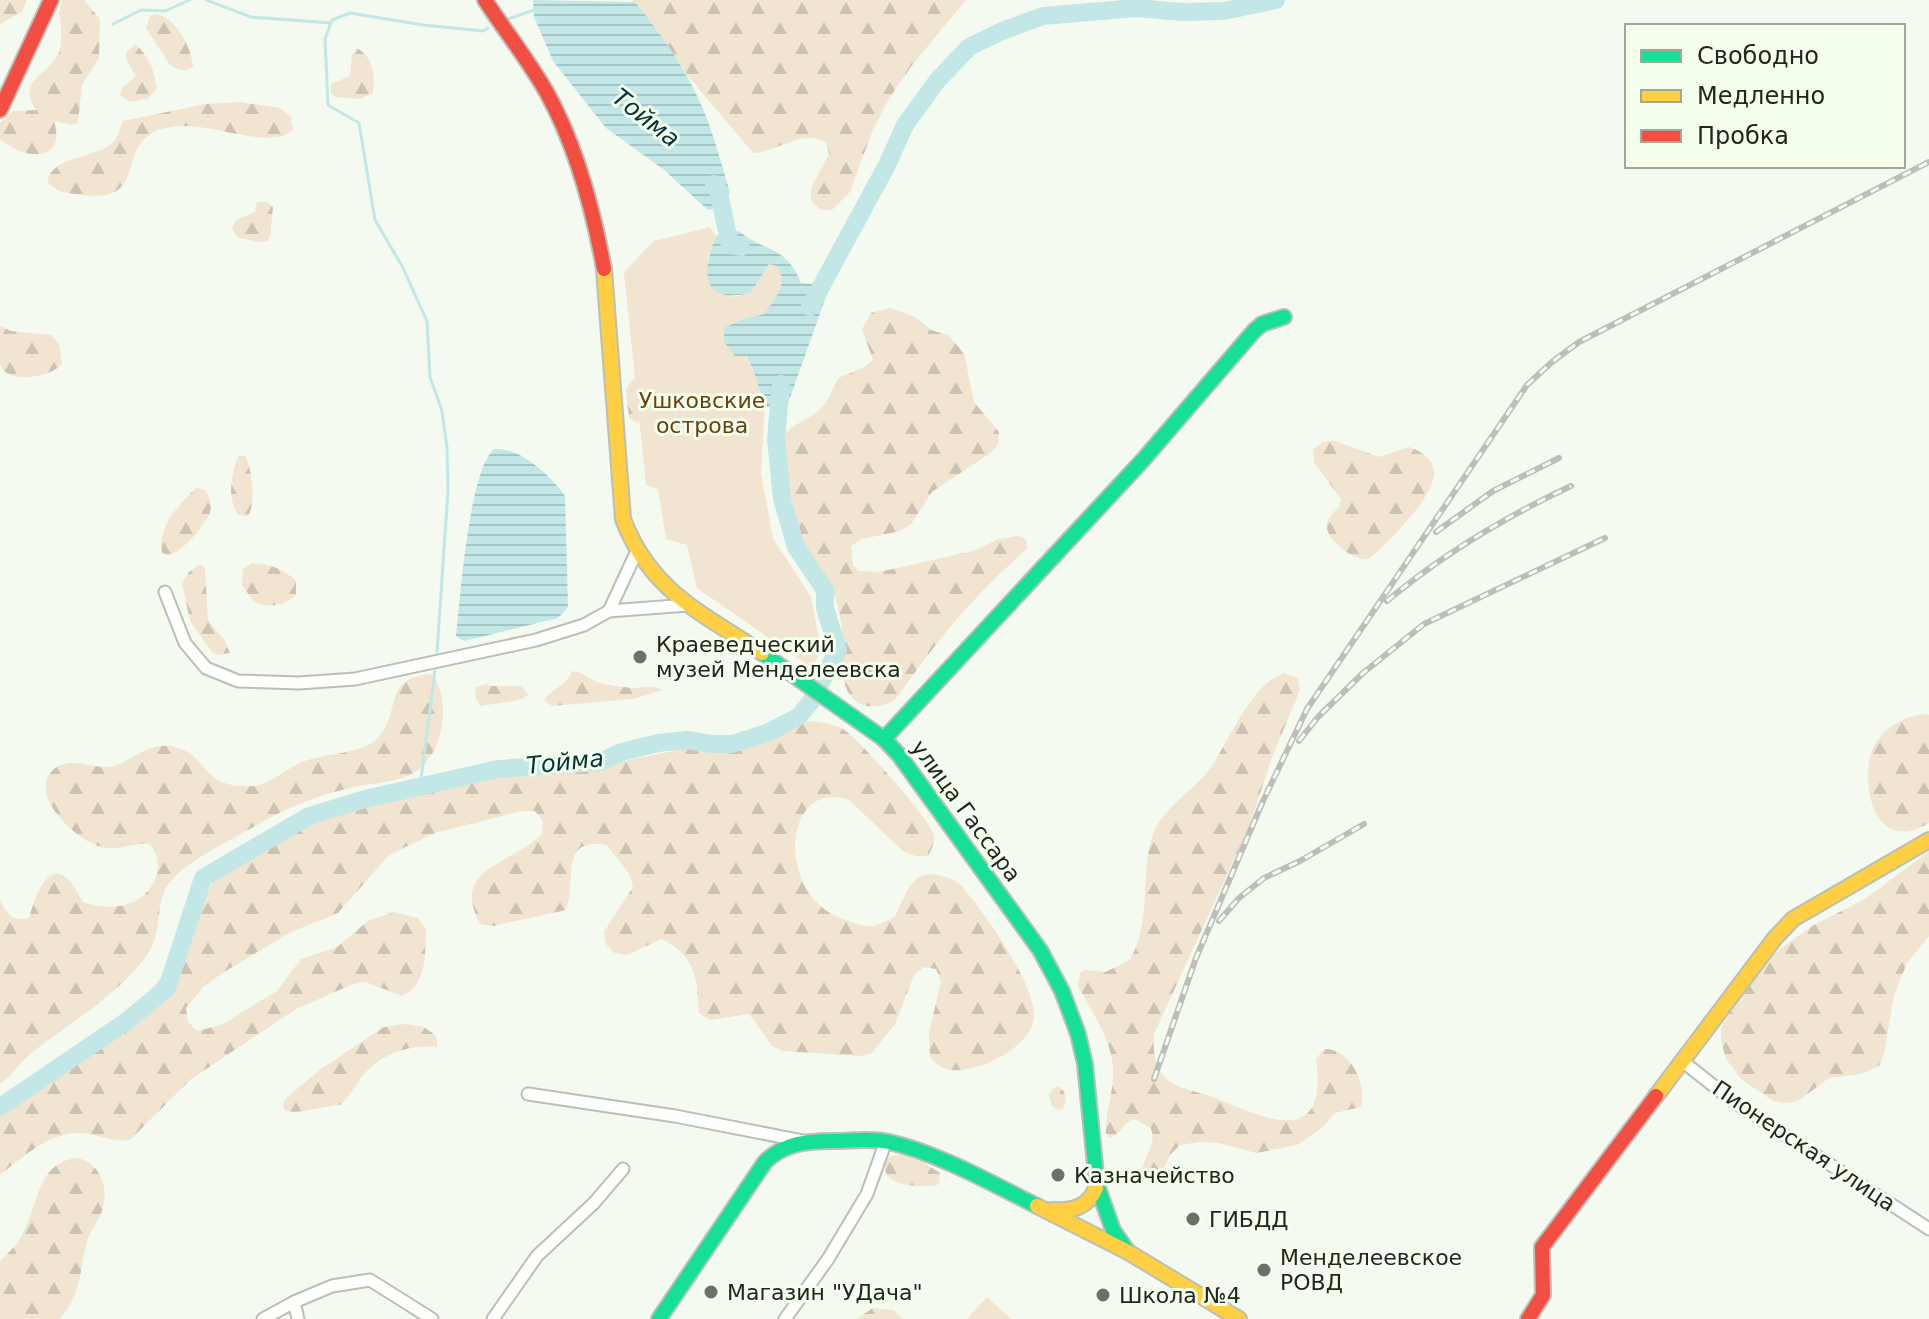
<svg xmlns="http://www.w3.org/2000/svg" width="1929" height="1319" font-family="'DejaVu Sans',sans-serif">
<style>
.forest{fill:url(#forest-firs)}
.park{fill:#f1e4d1}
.water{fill:url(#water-rules)}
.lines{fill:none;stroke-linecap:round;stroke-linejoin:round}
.stream{stroke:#c2e7e6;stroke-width:3}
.river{stroke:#c2e7e6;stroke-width:18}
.street-casing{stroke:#babfb7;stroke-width:15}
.fast-casing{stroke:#babfb7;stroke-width:18}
.slow-casing{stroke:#babfb7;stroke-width:18}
.jam-casing{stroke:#babfb7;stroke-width:18}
.street{stroke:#fefefd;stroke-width:11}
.fast{stroke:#16e098;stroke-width:14}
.slow{stroke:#ffcf43;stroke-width:14}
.jam{stroke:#f24e42;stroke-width:14}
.rail-casing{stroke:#bdbebb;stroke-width:6}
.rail{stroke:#f4feed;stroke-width:3;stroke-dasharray:9;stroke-linecap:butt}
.poi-dot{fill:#6c7068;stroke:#f4feed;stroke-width:3}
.labels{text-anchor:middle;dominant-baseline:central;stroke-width:6;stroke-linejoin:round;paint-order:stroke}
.park-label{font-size:22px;fill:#694110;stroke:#f4feed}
.poi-label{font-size:22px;fill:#22261e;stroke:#f4feed;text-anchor:start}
.street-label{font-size:22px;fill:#22261e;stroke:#f4feed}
.water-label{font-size:24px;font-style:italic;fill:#023436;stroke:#f4feed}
</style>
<defs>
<pattern id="forest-firs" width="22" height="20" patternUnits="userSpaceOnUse" patternTransform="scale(2)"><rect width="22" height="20" fill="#f1e4d1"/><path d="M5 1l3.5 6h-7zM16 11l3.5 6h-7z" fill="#cec3b3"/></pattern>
<pattern id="water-rules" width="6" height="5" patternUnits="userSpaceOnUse" patternTransform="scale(2)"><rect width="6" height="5" fill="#c2e7e6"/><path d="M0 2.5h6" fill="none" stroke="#a6c6c5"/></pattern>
</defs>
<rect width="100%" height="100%" fill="#f5faf1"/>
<g class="forest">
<path d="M0 0H27L22 12 0 24Z"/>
<path d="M61 0H84L100 19 99 58 82 85 78 123 71 125 54 121C67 164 23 160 0 139V123L13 111 37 110C14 80 51 75 59 52 65 35 57 17 61 0Z"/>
<path d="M632 0H966L913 64 890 97 872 132 850 192 832 210H820L811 200V188L829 154 826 142C800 129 780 151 753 153L688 76 653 24Z"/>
<path d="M156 14C176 17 192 49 193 67 186 72 177 70 170 65L146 28 150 16Z"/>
<path d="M135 44C149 56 154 70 157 88L149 98 130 102 120 95 122 88 136 76 126 59V53Z"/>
<path d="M357 48C374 58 375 74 373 93L360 99 335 97 331 93V84L350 76 352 55Z"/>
<path d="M240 102 280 108 291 117 293 130C266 154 196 112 156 131 115 151 149 203 82 195 68 193 59 193 48 183 48 157 95 158 111 144 118 139 120 129 123 121L205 104Z"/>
<path d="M257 202H267L273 207 270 237 267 241 257 242 237 237 232 228 236 220 255 212Z"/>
<path d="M890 308 915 317 931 330 948 335 964 353 974 402 999 432 998 445 989 454 932 492 911 524 900 531 862 539 851 546 853 565 858 571 879 572 977 550 996 540 1016 536 1023 537 1027 542V549C976 593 936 641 898 696 886 709 860 711 850 695 834 671 847 643 840 617 838 607 836 597 831 588 823 572 809 558 802 541 792 518 779 476 781 452 783 421 804 426 820 409 829 401 833 388 838 378L863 368 873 360 862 329 871 313Z"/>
<path d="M0 326 11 331 51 335 59 344 62 364C51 377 7 386 0 364 0 354 0 338 0 326Z"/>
<path d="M641 377 645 415 637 423 629 418 626 390 631 381Z"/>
<path d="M1335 441 1379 457 1409 447C1418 450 1430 456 1433 467 1443 490 1385 545 1369 559 1354 562 1320 537 1328 520 1332 511 1340 510 1341 499L1314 463 1313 450 1322 442Z"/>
<path d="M238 456H245C252 467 256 504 248 516L238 515C226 496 232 475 238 456Z"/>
<path d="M196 488 205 490C210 497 213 507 209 515 203 527 181 554 168 555L162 553C158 525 178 506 196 488Z"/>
<path d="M252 563C270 564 283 568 296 581V595C284 606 268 609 253 601L242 585 243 569Z"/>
<path d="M200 564 205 568 208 620 225 641 230 653 218 655 212 652 190 621 182 583 189 572Z"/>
<path d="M572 671C584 672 589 680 600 683 610 685 622 687 632 688 645 688 651 684 663 690L633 699 552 706 544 700C553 688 567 685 572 671Z"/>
<path d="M1284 673 1298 678 1300 690 1273 755 1249 827 1154 1034C1153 1047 1154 1065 1163 1075 1175 1090 1203 1092 1220 1100 1271 1121 1328 1146 1316 1059L1324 1049C1350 1048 1368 1085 1361 1107L1335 1113 1323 1127 1297 1145 1256 1153 1219 1143 1200 1142 1180 1145 1171 1154 1159 1177 1153 1180 1142 1175C1141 1158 1159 1144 1150 1127L1134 1119C1123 1122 1121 1134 1110 1138L1106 1134C1105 1111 1115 1089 1113 1066 1110 1037 1091 1011 1078 986L1080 973 1085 970 1105 972 1129 961C1153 923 1139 874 1153 834 1161 812 1186 795 1202 778 1228 750 1246 686 1284 673Z"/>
<path d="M432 674C453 701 443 760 410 775 392 783 369 783 350 788 314 796 282 810 250 829 227 842 178 865 166 888 154 913 164 935 142 962 112 998 72 1022 35 1050 22 1060 13 1074 0 1084V901C9 915 11 922 29 918 33 905 46 858 68 879 74 885 78 894 83 902 111 913 149 906 157 873 159 862 157 851 149 844 133 842 116 852 101 847 77 841 28 796 52 771 66 756 88 767 105 767 129 768 145 737 179 748 206 757 204 786 244 786 250 786 256 787 262 784 277 778 290 767 305 761 325 754 366 753 379 737 402 709 382 678 432 674Z"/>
<path d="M486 684 491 686H522L529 695 519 700 480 706 475 697 476 687Z"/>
<path d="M1923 714 1929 715V823C1899 841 1877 829 1870 796 1862 754 1877 722 1923 714Z"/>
<path d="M801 720C815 722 831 722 843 729 859 739 927 816 933 833 936 842 932 848 928 856H916L904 852 849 800C782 776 773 900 848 921 855 923 865 927 872 926 880 925 888 920 895 917 910 884 916 861 959 883 982 909 1036 984 1034 1017 1032 1047 978 1073 951 1070 942 1069 937 1064 930 1058L929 1033 941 981 936 969 924 967 914 975 895 1024 871 1054 859 1056 783 1051 772 1046 749 1014 710 1020 699 1013C697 978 696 955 661 939L627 955 614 953 606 944 604 932 633 887 630 875 607 845C557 837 578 880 566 910L493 926 480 924C450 867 511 865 542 834L543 821 535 811H522L435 833 389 855 338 913 291 932 224 972 203 987 186 1008 188 1021 197 1031 221 1025 277 991 301 959 337 947 368 921 393 912 418 918 426 929C425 954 428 983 402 996L366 982 353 984 296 1009 191 1079 130 1140C111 1143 97 1133 79 1133 48 1133 23 1157 0 1175V1099L138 1005 193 939 200 901 215 880 305 824 473 775 526 769 570 772 688 748 727 751 754 744Z"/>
<path d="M1929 851V936L1907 963 1894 995 1884 1054 1879 1066 1861 1074 1829 1078 1798 1101 1786 1103 1773 1101 1741 1079 1726 1059 1721 1041V1028L1752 976 1764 961 1812 926 1865 899Z"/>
<path d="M404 1024 424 1027 435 1035 437 1040V1047C409 1044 382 1054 363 1075 355 1085 350 1096 340 1105 321 1106 304 1114 285 1111L283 1105 285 1099 321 1069 384 1027Z"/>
<path d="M1059 1086C1067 1093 1067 1100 1063 1109L1058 1110 1052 1106 1049 1095 1054 1088Z"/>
<path d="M901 1155 921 1161 940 1173 939 1184C930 1189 896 1186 889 1177 886 1175 885 1169 884 1165L890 1156Z"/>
<path d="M77 1158C102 1163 109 1190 102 1211 98 1223 89 1232 86 1245 80 1272 80 1298 59 1319H0V1261C8 1253 16 1246 21 1237 39 1207 36 1162 77 1158Z"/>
<path d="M873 1308 893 1310 903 1319H856Z"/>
</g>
<g class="park">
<path d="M710 227 716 236 707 260 732 297 751 293 769 264 777 266C789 284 775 299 764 314L743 319 745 356 753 369 765 407 761 473 773 538 811 597 821 650 812 668 697 588 687 545 666 539 658 489 646 485 624 272 654 241Z"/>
<path d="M987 1297 1011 1319H967Z"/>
</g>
<g class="water">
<path d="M533 0 635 2C662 35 689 73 705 114 715 139 722 166 730 192L721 207 708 210 663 169 606 128 553 61 534 17Z"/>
<path d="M739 231C765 253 785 244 801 283L821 285 828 291 786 409 765 407 753 369 746 356H735L724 342V328L743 319 764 314C775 299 789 284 777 266L769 264 751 293C701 304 701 273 716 236Z"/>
<path d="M494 449C520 447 551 476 565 496L568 607 558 618 464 641 456 636C460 600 469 470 494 449Z"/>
</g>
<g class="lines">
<g class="stream">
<path d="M206 0 251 17 331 23"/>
<path d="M508 19 534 10"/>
<path d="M113 24 141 10 165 11 190 0"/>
<path d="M437 652 448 491 447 447 442 411 430 377 427 321 402 266 375 220 359 123 328 105 325 39 332 20 350 13 423 25 483 31 488 28"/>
<path d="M420 787 435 671"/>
</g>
<g class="river">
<path d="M714 184 718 189 730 245 741 247"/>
<path d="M810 307 887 165 905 125 937 81 969 47 1002 31 1043 16 1136 8 1182 12 1224 11 1276 0"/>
<path d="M0 1107 127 1021 167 988 203 878 309 816 365 799 498 769 600 762 622 752 658 743 687 740 712 744H732L767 733 798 717 810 703 838 650 825 608V590L796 547 782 499 776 439 781 384"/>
</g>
<g class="street-casing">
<g id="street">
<path d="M165 592 185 643 206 668 238 681 299 683 355 679 536 640 584 625 609 611 688 605"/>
<path d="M609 611 636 553"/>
<path d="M1681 1060 1734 1102 1929 1229"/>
<path d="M528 1094 675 1116 803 1141"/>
<path d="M294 1302 298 1319"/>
<path d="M263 1319 294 1302 332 1286 370 1280 432 1319"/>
<path d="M493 1319 537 1256 594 1203 623 1169"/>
<path d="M785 1319 828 1259 867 1194 886 1141"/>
</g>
</g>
<g class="fast-casing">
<g id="fast">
<path d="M762 653 884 739 899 755 1040 950 1062 991 1078 1034 1085 1064 1097 1185 1113 1230 1128 1252"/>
<path d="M884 739 1143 460 1254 331 1262 324 1284 317"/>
<path d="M659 1319 765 1162C784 1143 807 1141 833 1141 851 1141 872 1138 889 1142 938 1153 991 1183 1037 1206"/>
</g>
</g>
<g class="slow-casing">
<g id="slow">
<path d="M604 269 623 519C650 591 702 613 762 653"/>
<path d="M1656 1096 1775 938 1793 919 1929 840"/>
<path d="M1037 1206 1128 1252 1239 1319"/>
<path d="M1052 1210C1072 1211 1088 1208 1096 1188"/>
</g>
</g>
<g class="jam-casing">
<g id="jam">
<path d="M485 0C505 31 529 61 547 93 577 147 593 209 604 269"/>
<path d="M0 110 51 0"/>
<path d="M1528 1319 1543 1295 1542 1247 1656 1096"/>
</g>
</g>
<use href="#street" class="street"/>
<use href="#fast" class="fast"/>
<use href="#slow" class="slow"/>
<use href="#jam" class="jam"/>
<g class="rail-casing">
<g id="rail">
<path d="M1436 532 1493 491 1559 458"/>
<path d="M1387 601C1443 554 1505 517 1571 486"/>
<path d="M1299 741 1318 717 1363 673 1424 624 1605 538"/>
<path d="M1219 921 1239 898 1264 878 1300 861 1364 824"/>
<path d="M1154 1079 1196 958 1263 801 1307 709 1527 385 1552 362 1579 342 1929 162"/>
</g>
</g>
<use href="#rail" class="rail"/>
</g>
<g class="poi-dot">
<circle cx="640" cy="657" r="8"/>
<circle cx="1058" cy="1175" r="8"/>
<circle cx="1193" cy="1219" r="8"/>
<circle cx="1264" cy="1270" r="8"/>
<circle cx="711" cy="1292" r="8"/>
<circle cx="1103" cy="1295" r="8"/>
</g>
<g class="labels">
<g class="park-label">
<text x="702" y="400">Ушковские<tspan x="702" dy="25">острова</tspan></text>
</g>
<g class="poi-label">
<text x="656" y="644">Краеведческий<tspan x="656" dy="25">музей Менделеевска</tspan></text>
<text x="1074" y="1175">Казначейство</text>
<text x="1209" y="1219">ГИБДД</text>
<text x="1280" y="1257">Менделеевское<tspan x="1280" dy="25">РОВД</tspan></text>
<text x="727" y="1292">Магазин "УДача"</text>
<text x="1119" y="1295">Школа №4</text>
</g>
<g class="street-label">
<text transform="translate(966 811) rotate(54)">улица Гассара</text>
<text transform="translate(1804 1146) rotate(34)">Пионерская улица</text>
</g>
<g class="water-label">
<text transform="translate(646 118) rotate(38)">Тойма</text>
<text transform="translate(565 762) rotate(-6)">Тойма</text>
</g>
</g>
<rect x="1625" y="24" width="280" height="144" fill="#f4feed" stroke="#a0a89a" stroke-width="2"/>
<rect x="1641" y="50" width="40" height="12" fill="#16e098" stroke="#a0a89a" stroke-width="2"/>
<text x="1697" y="64" font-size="24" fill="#22261e">Свободно</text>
<rect x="1641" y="90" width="40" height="12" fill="#ffcf43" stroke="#a0a89a" stroke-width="2"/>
<text x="1697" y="104" font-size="24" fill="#22261e">Медленно</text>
<rect x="1641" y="130" width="40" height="12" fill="#f24e42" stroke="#a0a89a" stroke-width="2"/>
<text x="1697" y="144" font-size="24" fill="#22261e">Пробка</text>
</svg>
